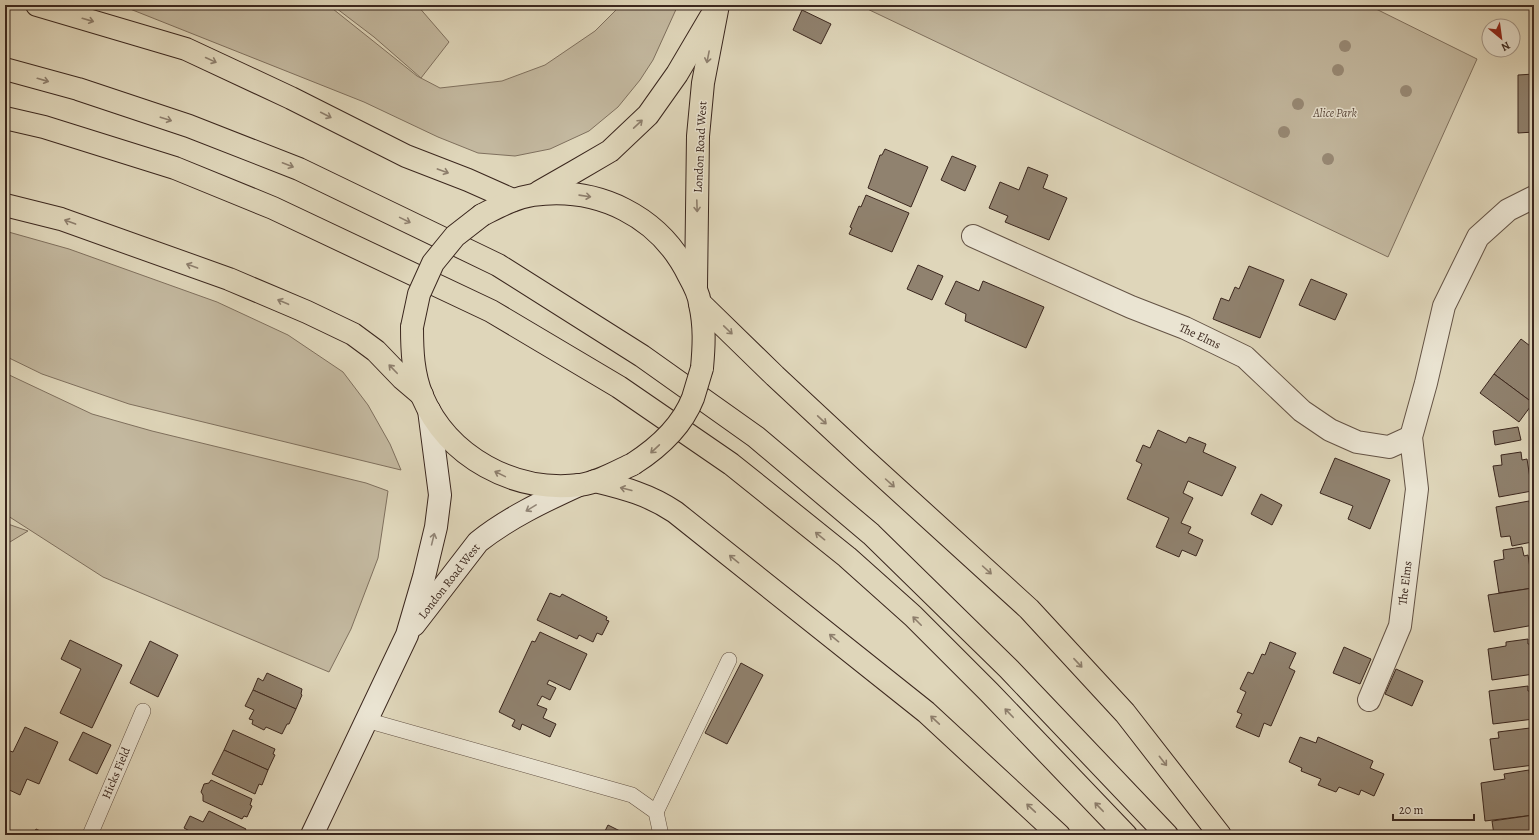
<svg xmlns="http://www.w3.org/2000/svg" width="1539" height="840" font-family="Alegreya,serif">
<style>
.green{fill:#c3b89f;stroke:#7f705e}
.building{fill:#90826f;stroke:#3b271e}
.lines{fill:none;stroke-linecap:round;stroke-linejoin:round}
.lane-casing{stroke:#645345;stroke-width:16}
.street-casing{stroke:#645345;stroke-width:24}
.secondary-casing{stroke:#3b271e;stroke-width:24}
.highway-casing{stroke:#3b271e;stroke-width:24}
.lane{stroke:#eae4d2;stroke-width:15}
.street{stroke:#eae4d2;stroke-width:22}
.secondary{stroke:#eae4d2;stroke-width:22}
.highway{stroke:#dfd6ba;stroke-width:22}
.highway-bridge-casing{stroke:#3b271e;stroke-width:24;stroke-linecap:butt}
.highway-bridge{stroke:#dfd6ba;stroke-width:22}
.tree{fill:#988a76}
.oneway{stroke:#8d7e6c}
.oneway2{stroke:#928678}
.labels{text-anchor:middle;dominant-baseline:central;stroke-width:3;stroke-linejoin:round;paint-order:stroke}
.park-label{font-size:12px;font-style:italic;fill:#5d4b3e;stroke:#eae4d2}
.street-label{font-size:12px;fill:#3b271e;stroke:#eae4d2}
</style>
<rect width="100%" height="100%" fill="#dfd6ba"/>
<filter id="stains"><feTurbulence type="fractalNoise" baseFrequency=".005" numOctaves="4"/><feColorMatrix values="0 0 0 0 .2 0 0 0 0 .09 0 0 0 0 .02 0 0 0 .5 -.17"/></filter>
<radialGradient id="worn" r=".72"><stop offset=".6" stop-color="#630" stop-opacity="0"/><stop offset="1" stop-color="#630" stop-opacity=".3"/></radialGradient>
<g class="green">
<path d="M120 5H328L417 76 440 88 502 81 545 65 595 31 621 5H678L653 60 640 80 618 107 589 131 550 149 515 156 478 153 438 137 364 102Z"/>
<path d="M332 5H417L449 42 421 78 374 37Z"/>
<path d="M859 5H1368L1477 59 1388 257Z"/>
<path d="M5 231 69 249 217 302 288 335 343 372 368 405 390 444 401 470 129 404 42 374 5 356Z"/>
<path d="M5 373 92 414 152 431 366 483 388 491 378 558 351 629 329 672 103 577 5 514Z"/>
<path d="M5 523 28 531 5 545Z"/>
</g>
<g class="building">
<path d="M802 10 831 24 821 44 793 30Z"/>
<path d="M1534 74V132L1518 133V75Z"/>
<path d="M885 149 928 167 911 207 868 188 880 155H882Z"/>
<path d="M952 156 976 166 965 191 941 180Z"/>
<path d="M1028 167 1048 175 1043 188 1067 198 1049 240 1005 222 1008 216 989 208 1000 182 1019 190Z"/>
<path d="M866 195 909 213 892 252 849 234 852 228 850 227 859 206 861 207Z"/>
<path d="M918 265 943 276 932 300 907 289Z"/>
<path d="M1249 266 1284 280 1260 338 1213 319 1221 298 1229 301 1235 287 1239 289Z"/>
<path d="M1311 279 1347 294 1335 320 1299 305Z"/>
<path d="M956 281 979 291 983 281 1044 307 1026 348 965 321 966 314 945 304Z"/>
<path d="M1521 339 1534 349 1533 403 1494 374Z"/>
<path d="M1494 374 1533 403 1519 422 1480 393Z"/>
<path d="M1518 427 1521 440 1495 445 1493 431Z"/>
<path d="M1158 430 1186 443 1189 437 1206 444 1203 452 1236 467 1222 496 1188 481 1183 493 1193 498 1181 523 1191 527 1188 533 1203 540 1196 556 1182 550 1179 557 1156 547 1169 518 1127 499 1142 464 1136 461 1143 445 1150 448Z"/>
<path d="M1521 452 1522 460 1527 459 1532 491 1499 497 1493 466 1502 465 1501 455Z"/>
<path d="M1335 458 1390 480 1370 529 1348 519 1353 506 1320 493Z"/>
<path d="M1261 494 1282 505 1272 525 1251 514Z"/>
<path d="M1529 501 1534 529V533L1531 534 1532 542 1512 546 1510 536 1501 537 1496 507Z"/>
<path d="M1522 547 1524 556 1528 555 1533 588 1499 593 1494 561 1504 559 1503 550Z"/>
<path d="M1533 588 1534 625 1494 632 1488 595Z"/>
<path d="M550 593 560 597 562 594 607 617 606 620 609 621 602 635 597 633 593 642 579 635 577 639 537 620Z"/>
<path d="M540 632 587 654 570 690 549 680 547 684 556 688 550 700 542 696 537 705 547 709 543 718 556 724 550 737 522 724 520 730 512 726 515 720 499 712 532 641 535 642Z"/>
<path d="M1528 639V644H1532L1534 674 1492 680 1488 649 1506 646V642Z"/>
<path d="M70 640 122 665 92 728 60 713 81 669 61 659Z"/>
<path d="M150 641 178 655 158 697 130 683Z"/>
<path d="M1270 642 1296 653 1289 668 1295 671 1271 726 1264 723 1259 737 1236 727 1242 714 1237 712 1246 692 1240 689 1248 672 1253 674 1262 654 1265 655Z"/>
<path d="M1344 647 1371 659 1360 684 1333 673Z"/>
<path d="M741 663 763 675 727 744 705 733Z"/>
<path d="M1396 669 1423 681 1412 706 1385 694Z"/>
<path d="M267 673 302 689 301 694 302 695 296 709 253 690 258 678 263 681Z"/>
<path d="M1528 686V691H1532L1534 719 1493 724 1489 691Z"/>
<path d="M253 690 296 709 289 724H287L282 734 266 727 264 730 252 724 253 720 249 719 254 710 245 706Z"/>
<path d="M25 727 58 742 39 784 27 779 20 795 5 788V755L7 750 13 752Z"/>
<path d="M1530 728 1531 736 1534 735V765L1494 770 1490 739 1499 738 1498 732Z"/>
<path d="M233 730 275 749 273 754 275 755 268 770 224 750Z"/>
<path d="M83 732 111 745 97 774 69 760Z"/>
<path d="M1300 737 1316 743 1318 737 1373 761 1370 768 1384 774 1374 796 1361 790 1359 795 1339 787 1336 792 1318 785 1321 779 1301 771 1302 768 1289 762Z"/>
<path d="M224 750 268 770 262 785 259 784 255 794 212 774Z"/>
<path d="M1529 770 1534 815 1485 821 1481 783 1505 779 1504 774Z"/>
<path d="M211 780 252 799 250 805 252 806 247 817 244 816 242 819 203 801V795L201 792 204 784 209 783Z"/>
<path d="M209 811 246 829 243 835H197L184 828 190 816 203 822Z"/>
<path d="M1534 815V835H1494L1492 821Z"/>
<path d="M608 825 628 835H603Z"/>
<path d="M5 829 16 834V835H5Z"/>
<path d="M36 829 49 835H33Z"/>
</g>
<g class="lines">
<g class="lane-casing">
<g id="lane">
<path d="M366 720 632 795 656 812 661 835"/>
<path d="M656 812 729 660"/>
<path d="M90 835 143 711"/>
</g>
</g>
<g class="street-casing">
<g id="street">
<path d="M973 236 1131 307 1185 328 1245 357 1302 411 1330 430 1357 442 1389 447 1411 437"/>
<path d="M1369 700 1400 626 1417 489 1411 437 1426 383 1444 306 1478 237 1508 210 1534 197"/>
</g>
</g>
<g class="secondary-casing">
<g id="secondary">
<path d="M414 625 478 542C508 518 544 501 579 485"/>
<path d="M312 835 407 635 424 577 436 527 440 495 429 410"/>
</g>
</g>
<g class="highway-casing">
<g id="highway">
<path d="M37 5 186 49 291 98 406 156 468 180 513 200"/>
<path d="M5 69 78 89 189 126 299 169 498 265 642 356 756 437 871 534 1009 669 1167 835"/>
<path d="M5 118 44 127 175 168 273 208 491 311 619 387 731 464 847 557 913 616 989 692 1126 835"/>
<path d="M539 192 574 172 610 151 648 115 677 74 710 18"/>
<path d="M5 205 61 219 229 279 307 312 353 334 376 351 402 378 422 395"/>
<path d="M482 215C498 207 514 198 533 195 598 186 660 216 689 276 694 285 699 294 700 304 705 326 704 346 702 368"/>
<path d="M696 286 698 136 703 83 718 5"/>
<path d="M700 303 775 376 862 457 1029 609 1125 713 1220 835"/>
<path d="M412 327C412 351 413 374 422 396 448 457 514 493 580 485 599 482 616 472 633 464"/>
<path d="M595 481C624 488 650 495 675 512L926 712 1059 835"/>
</g>
</g>
<use href="#lane" class="lane"/>
<use href="#street" class="street"/>
<use href="#secondary" class="secondary"/>
<use href="#highway" class="highway"/>
<g class="highway-bridge-casing">
<g id="highway-bridge">
<path d="M412 327 419 294 433 263 455 236 482 215"/>
<path d="M633 464C658 448 682 426 693 398 696 388 699 378 702 368"/>
</g>
</g>
<use href="#highway-bridge" class="highway-bridge"/>
</g>
<g class="tree">
<circle cx="1345" cy="46" r="6"/>
<circle cx="1338" cy="70" r="6"/>
<circle cx="1406" cy="91" r="6"/>
<circle cx="1298" cy="104" r="6"/>
<circle cx="1284" cy="132" r="6"/>
<circle cx="1328" cy="159" r="6"/>
</g>
<defs><path id="oneway-shaft" d="M-6 0H5M1.5-3L5.5 0L1.5 3" fill="none" stroke-width="1.6" stroke-linecap="round" stroke-linejoin="round"/></defs>
<g class="oneway">
<use href="#oneway-shaft" transform="translate(88 20) rotate(16)"/>
<use href="#oneway-shaft" transform="translate(708 57) rotate(101)"/>
<use href="#oneway-shaft" transform="translate(211 60) rotate(25)"/>
<use href="#oneway-shaft" transform="translate(43 80) rotate(16)"/>
<use href="#oneway-shaft" transform="translate(326 115) rotate(27)"/>
<use href="#oneway-shaft" transform="translate(166 119) rotate(18)"/>
<use href="#oneway-shaft" transform="translate(638 124) rotate(-43)"/>
<use href="#oneway-shaft" transform="translate(288 165) rotate(21)"/>
<use href="#oneway-shaft" transform="translate(443 171) rotate(20)"/>
<use href="#oneway-shaft" transform="translate(585 196) rotate(8)"/>
<use href="#oneway-shaft" transform="translate(697 206) rotate(88)"/>
<use href="#oneway-shaft" transform="translate(405 220) rotate(26)"/>
<use href="#oneway-shaft" transform="translate(70 222) rotate(-160)"/>
<use href="#oneway-shaft" transform="translate(192 266) rotate(-160)"/>
<use href="#oneway-shaft" transform="translate(283 302) rotate(-157)"/>
<use href="#oneway-shaft" transform="translate(728 330) rotate(44)"/>
<use href="#oneway-shaft" transform="translate(393 369) rotate(-134)"/>
<use href="#oneway-shaft" transform="translate(822 420) rotate(43)"/>
<use href="#oneway-shaft" transform="translate(655 449) rotate(137)"/>
<use href="#oneway-shaft" transform="translate(500 474) rotate(-154)"/>
<use href="#oneway-shaft" transform="translate(890 483) rotate(42)"/>
<use href="#oneway-shaft" transform="translate(626 489) rotate(-166)"/>
<use href="#oneway-shaft" transform="translate(820 536) rotate(-141)"/>
<use href="#oneway-shaft" transform="translate(734 559) rotate(-141)"/>
<use href="#oneway-shaft" transform="translate(987 570) rotate(42)"/>
<use href="#oneway-shaft" transform="translate(917 621) rotate(-135)"/>
<use href="#oneway-shaft" transform="translate(834 638) rotate(-141)"/>
<use href="#oneway-shaft" transform="translate(1078 663) rotate(47)"/>
<use href="#oneway-shaft" transform="translate(1009 713) rotate(-134)"/>
<use href="#oneway-shaft" transform="translate(935 720) rotate(-137)"/>
<use href="#oneway-shaft" transform="translate(1163 761) rotate(52)"/>
<use href="#oneway-shaft" transform="translate(1099 807) rotate(-134)"/>
<use href="#oneway-shaft" transform="translate(1031 808) rotate(-137)"/>
</g>
<g class="oneway2">
<use href="#oneway-shaft" transform="translate(531 508) rotate(149)"/>
<use href="#oneway-shaft" transform="translate(433 539) rotate(-76)"/>
</g>
<g class="labels">
<g class="park-label">
<text x="1335" y="113">Alice Park</text>
</g>
<g class="street-label">
<text transform="translate(700 147) rotate(-87)">London Road West</text>
<text transform="translate(1200 336) rotate(25)">The Elms</text>
<text transform="translate(449 581) rotate(-52)">London Road West</text>
<text transform="translate(1405 583) rotate(-83)">The Elms</text>
<text transform="translate(116 773) rotate(-67)">Hicks Field</text>
</g>
</g>
<rect width="1539" height="840" fill="none" stroke="#dfd6ba" stroke-width="20"/>
<rect x="6" y="6" width="1527" height="828" fill="none" stroke="#3b271e" stroke-width="2"/>
<rect x="10" y="10" width="1519" height="820" fill="none" stroke="#3b271e"/>
<g transform="translate(1501 38) rotate(151)"><circle r="19" fill="#eae4d2" stroke="#a4988a"/>
<path d="M0-3L7 15L0 10L-7 15Z" fill="#8f2418"/>
<text y="-6" font-size="11" font-weight="bold" text-anchor="middle" fill="#3b271e">N</text>
</g>
<path d="M1393 814v6h81v-6" fill="none" stroke="#3b271e" stroke-width="2"/>
<text x="1399" y="814" font-size="12" fill="#3b271e" stroke="#eae4d2" stroke-width="3" paint-order="stroke">20 m</text>
<rect width="100%" height="100%" filter="url(#stains)"/>
<rect width="100%" height="100%" fill="url(#worn)"/>
</svg>
